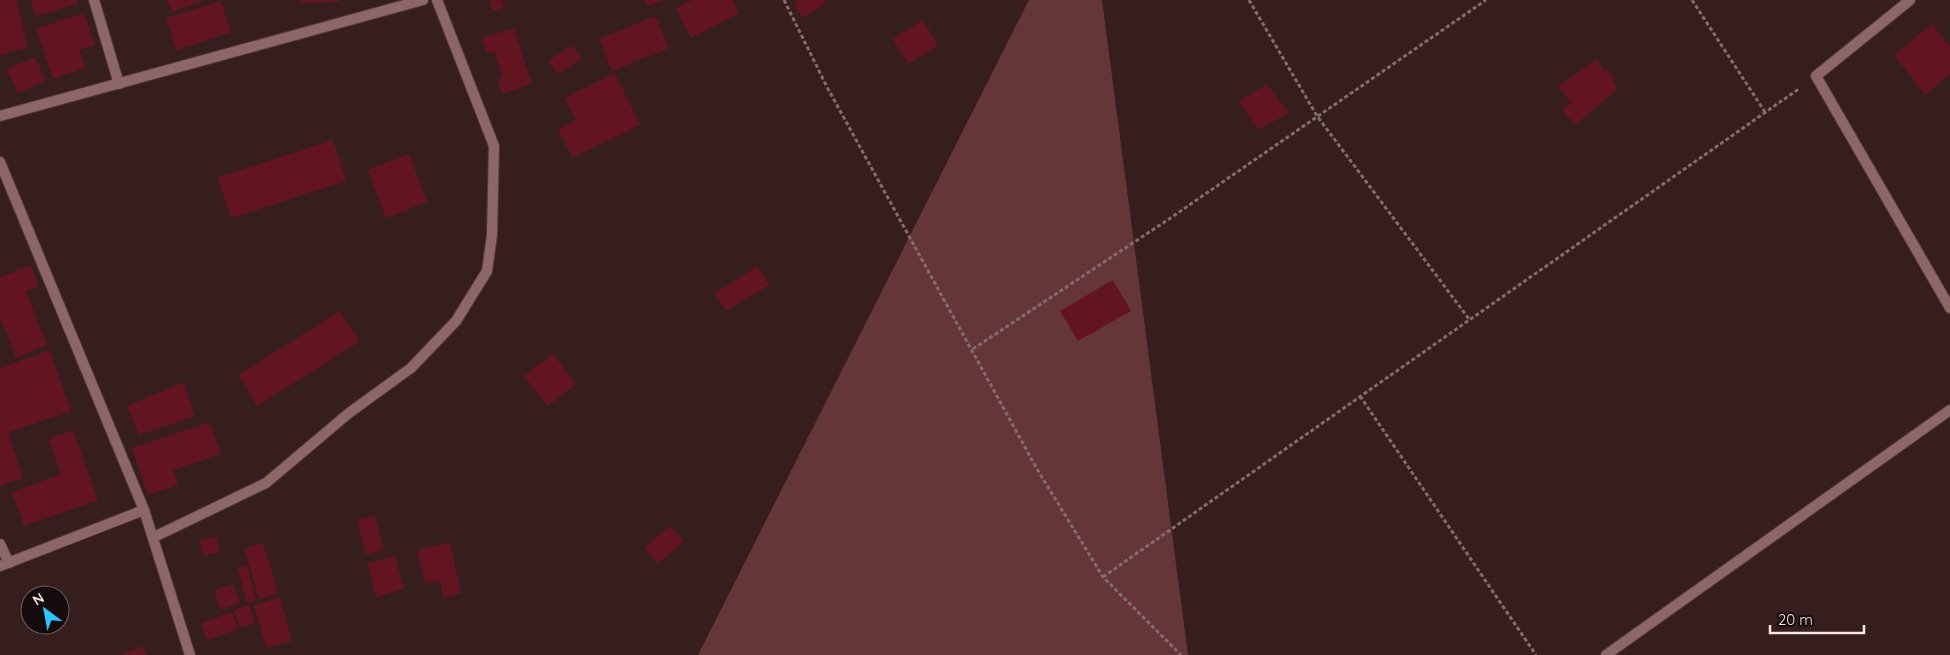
<svg xmlns="http://www.w3.org/2000/svg" width="1950" height="655" font-family="Quicksand,sans-serif">
<style>
.green{fill:#653638}
.building{fill:#621420}
.lines{fill:none;stroke-linecap:round;stroke-linejoin:round}
.street-casing{stroke:#513a3b;stroke-width:12}
.path{stroke:#826d6e;stroke-width:3;stroke-dasharray:4 2.5;stroke-linecap:butt}
.street{stroke:#8d6667;stroke-width:10}
</style>
<rect width="100%" height="100%" fill="#361e1f"/>
<path class="green" d="M1029 0H1102L1188 655H698Z"/>
<g class="building">
<path d="M0 0H16L28 48 0 55Z"/>
<path d="M31 0H77L78 4 35 16Z"/>
<path d="M167 0H203L172 12Z"/>
<path d="M300 0H339V2L302 3Z"/>
<path d="M501 0 506 7 492 11 490 1Z"/>
<path d="M645 0H665L647 6Z"/>
<path d="M693 0H733L739 13 691 38 676 8Z"/>
<path d="M799 0H824L826 3 803 18 794 4Z"/>
<path d="M221 1 231 32 176 50 166 18Z"/>
<path d="M84 13 95 45 79 50 85 68 53 79 36 29Z"/>
<path d="M655 16 669 48 612 71 599 39Z"/>
<path d="M923 20 938 45 908 64 893 39Z"/>
<path d="M1932 24 1950 47V74L1925 95 1894 55Z"/>
<path d="M514 28 532 84 502 94 498 80 502 76 494 51 487 53 482 38Z"/>
<path d="M572 45 581 59 558 74 548 61Z"/>
<path d="M35 57 46 81 18 93 7 69Z"/>
<path d="M1597 59 1604 71 1608 69 1618 89 1575 125 1562 109 1571 103 1558 86Z"/>
<path d="M615 73 640 125 572 158 558 129 576 120 565 98Z"/>
<path d="M1267 84 1289 113 1258 130 1239 101Z"/>
<path d="M333 140 346 181 231 218 218 177Z"/>
<path d="M409 154 427 202 386 218 368 170Z"/>
<path d="M31 265 39 286 26 291 47 345 16 358 0 317V277Z"/>
<path d="M758 266 770 285 726 311 715 293Z"/>
<path d="M1113 280 1131 311 1078 341 1060 311Z"/>
<path d="M340 311 359 342 257 406 238 375Z"/>
<path d="M50 350 71 411 8 433 23 478 0 486V368Z"/>
<path d="M553 354 576 384 548 406 524 376Z"/>
<path d="M184 382 195 416 139 435 127 406Z"/>
<path d="M210 422 221 454 173 470 178 485 148 495 132 448Z"/>
<path d="M73 430 98 500 24 526 12 492 61 474 49 439Z"/>
<path d="M375 516 384 550 366 555 357 520Z"/>
<path d="M670 526 684 541 658 564 644 548Z"/>
<path d="M216 536 220 552 203 556 199 540Z"/>
<path d="M450 542 461 593 443 597 440 580 425 584 417 550Z"/>
<path d="M263 543 278 593 259 599 244 548Z"/>
<path d="M395 556 404 589 376 597 367 563Z"/>
<path d="M247 565 256 600 247 603 238 568Z"/>
<path d="M233 584 240 603 221 610 214 591Z"/>
<path d="M280 597 292 641 266 648 254 605Z"/>
<path d="M249 605 255 623 240 628 234 610Z"/>
<path d="M232 612 238 629 207 640 201 623Z"/>
<path d="M143 646 146 655H120Z"/>
</g>
<g class="lines">
<g class="street-casing">
<g id="street">
<path d="M94 0 119 84"/>
<path d="M1910 0 1816 76 1950 308"/>
<path d="M0 116 423 0"/>
<path d="M0 162 144 510 190 655"/>
<path d="M154 537 266 483 349 413 411 368 456 321 487 271 492 235 494 146 437 0"/>
<path d="M0 544 9 563"/>
<path d="M0 566 144 510"/>
<path d="M1606 655 1950 410"/>
</g>
</g>
<g class="path">
<path d="M784 0 827 87 1037 469 1103 577 1181 655"/>
<path d="M1249 0 1317 116 1469 319"/>
<path d="M1692 0 1765 112"/>
<path d="M973 349 1172 217 1486 0"/>
<path d="M1360 396 1536 655"/>
<path d="M1103 577 1800 88"/>
</g>
<use href="#street" class="street"/>
</g>
<g transform="translate(45 610) rotate(328)"><circle r="24" fill="#160b0c" stroke="#716364"/>
<path d="M0-4L9 19L0 12L-9 19Z" fill="#28c8ff"/>
<text y="-8" font-size="14" font-weight="bold" text-anchor="middle" fill="#f9e8e8">N</text>
</g>
<path d="M1770 625v8h94v-8" fill="none" stroke="#f9e8e8" stroke-width="2.5"/>
<text x="1778" y="625" font-size="15" fill="#f9e8e8" stroke="#160b0c" stroke-width="4" paint-order="stroke">20 m</text>
</svg>
